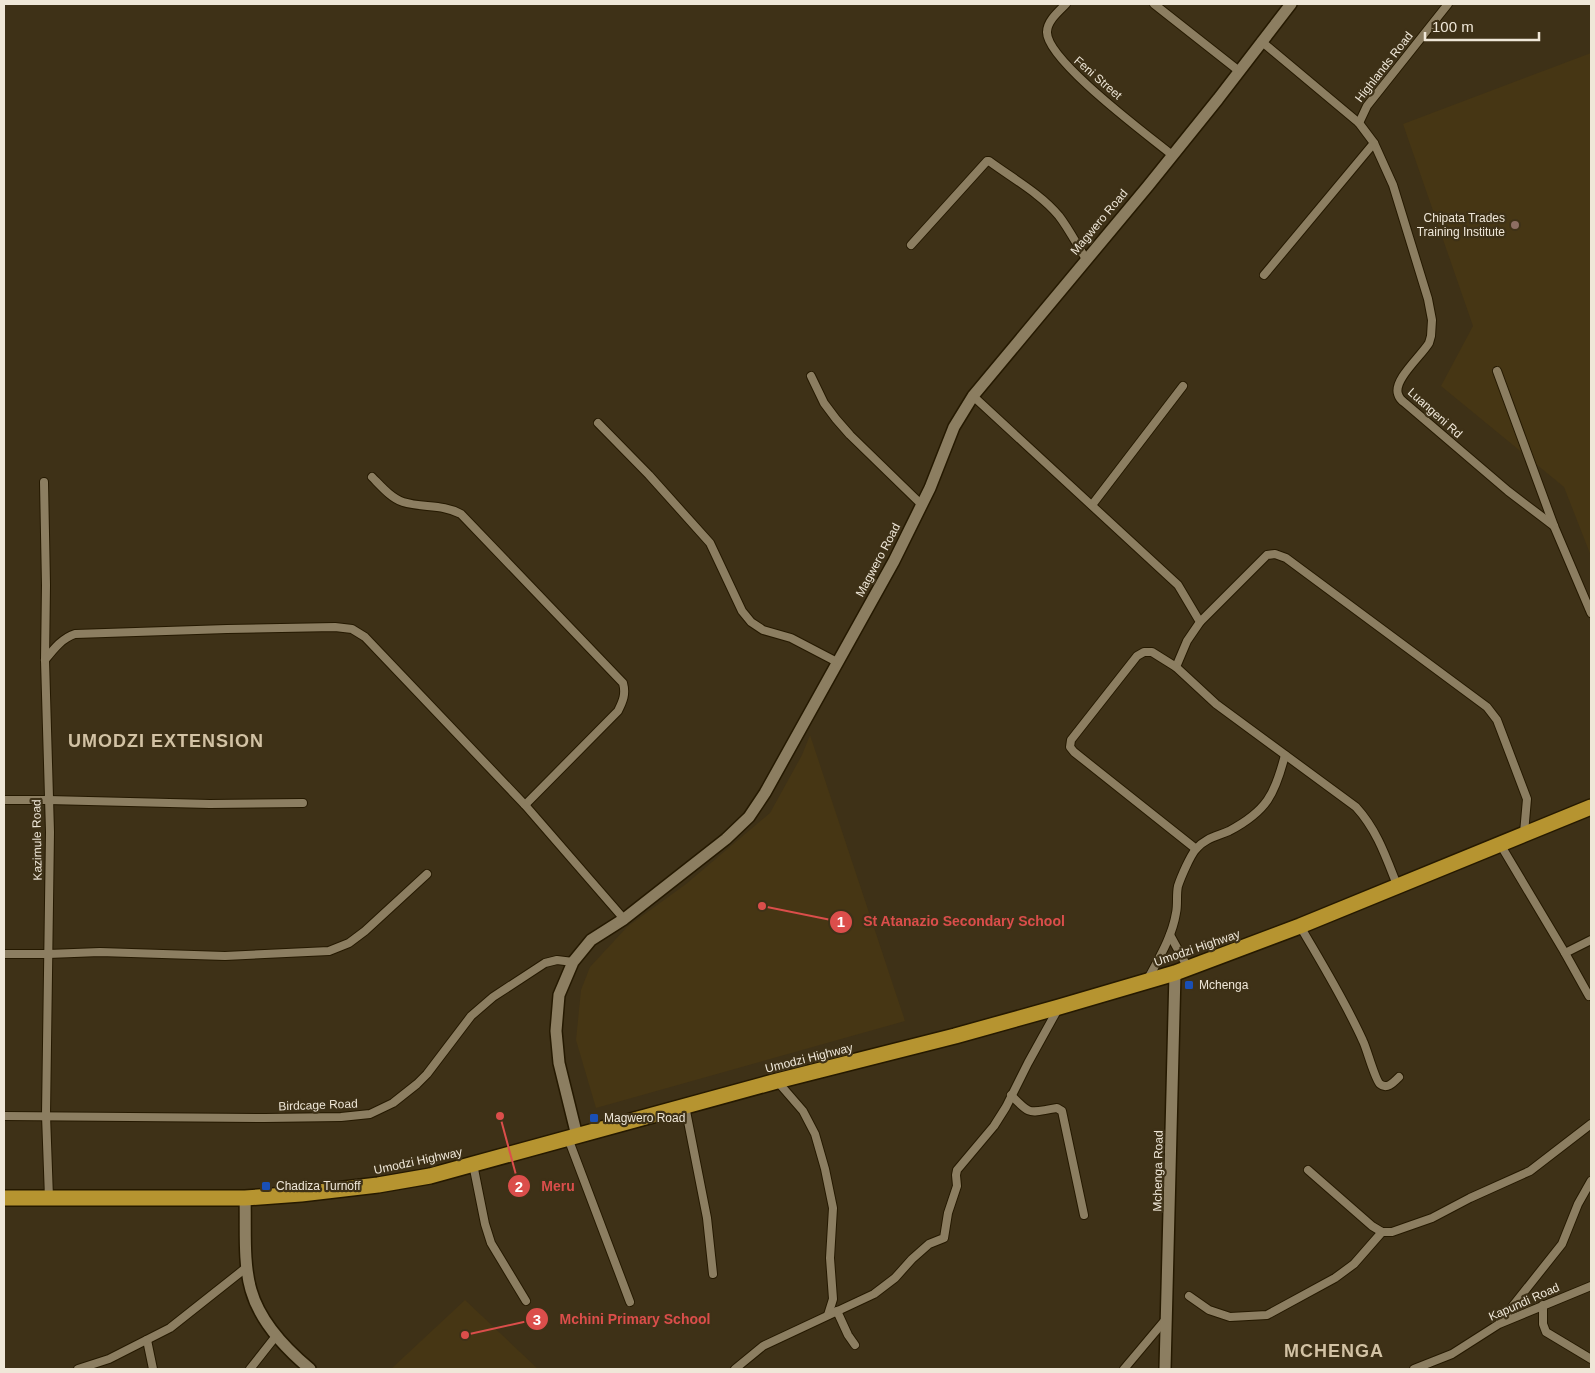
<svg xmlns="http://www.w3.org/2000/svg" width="1595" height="1373" font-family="Helvetica,sans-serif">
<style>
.built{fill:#463614}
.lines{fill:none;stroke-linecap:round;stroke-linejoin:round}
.street-casing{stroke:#251900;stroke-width:10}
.secondary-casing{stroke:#251900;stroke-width:14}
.highway-casing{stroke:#251900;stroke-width:18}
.street{stroke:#8c7e61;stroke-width:8}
.secondary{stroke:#8c7e61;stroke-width:11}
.highway{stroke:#b69430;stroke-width:15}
.education-dot{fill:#8d6e63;stroke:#3e3117;stroke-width:2}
.transit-dot{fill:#1a4fb4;stroke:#3e3117;stroke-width:2}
.labels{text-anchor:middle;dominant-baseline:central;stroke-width:4.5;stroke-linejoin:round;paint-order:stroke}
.street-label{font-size:12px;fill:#efe7d8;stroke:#3e3117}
.poi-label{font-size:12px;fill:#efe7d8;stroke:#3e3117;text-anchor:start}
.district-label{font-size:18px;font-weight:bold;letter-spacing:1px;fill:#d2c2a4;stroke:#3e3117}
.leader{fill:none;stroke:#db4e4b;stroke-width:2}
.callout-dot{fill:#db4e4b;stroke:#3e3117;stroke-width:2}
.mark-label{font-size:15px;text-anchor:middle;font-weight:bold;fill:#fff}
.callout-label{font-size:14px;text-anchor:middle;font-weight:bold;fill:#db4e4b;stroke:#3e3117;stroke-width:4.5;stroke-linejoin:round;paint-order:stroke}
</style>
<rect width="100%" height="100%" fill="#3e3117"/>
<g class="built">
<path d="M1591 53V556L1564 487 1441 386 1473 326 1403 124Z"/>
<path d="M810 735 905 1021 596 1108 576 1040 581 990 590 967 627 927 686 884 770 813 802 755Z"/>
<path d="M465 1300 538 1369H391Z"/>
</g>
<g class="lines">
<g class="street-casing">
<g id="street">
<path d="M1066 4C1059 11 1047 21 1047 32 1046 60 1149 136 1172 155"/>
<path d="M1154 4 1239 71"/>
<path d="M1261 41 1359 123 1374 143 1393 185 1428 299 1432 320 1431 336 1429 343C1422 355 1393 380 1398 394 1399 398 1402 401 1405 403L1508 491 1554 526"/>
<path d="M1359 123 1367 106 1448 4"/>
<path d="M911 245 987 161H989C1012 178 1041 194 1059 216 1069 229 1077 245 1086 259"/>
<path d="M1264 275 1374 143"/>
<path d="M1497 371 1554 526 1591 613"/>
<path d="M811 376 824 403 836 419 850 435 922 505"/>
<path d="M973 396 1178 585 1200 622 1187 641 1176 667 1216 704 1356 807C1377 830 1386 857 1397 885"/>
<path d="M598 423 649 475 710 543 742 611 751 622 763 630 791 638 837 662"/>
<path d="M372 477C381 486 391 498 403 502 422 508 443 504 461 514L623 683C626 694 623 701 618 711L525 805"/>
<path d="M44 482 46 585 45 660 50 832 46 1115 49 1198"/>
<path d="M1092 505 1183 386"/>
<path d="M1200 622 1267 555 1275 554 1286 558 1487 707 1497 720 1527 799 1524 833"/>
<path d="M45 660C53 650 62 638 75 634L227 629 335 627 352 629 365 637 525 805 624 919"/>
<path d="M1176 667 1152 652H1144L1137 656 1071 740 1070 747 1074 752 1196 849"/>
<path d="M4 800H48L210 804 303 803"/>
<path d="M1500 844 1565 953 1589 996"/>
<path d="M1300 926C1322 964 1345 1001 1363 1041 1367 1049 1375 1080 1380 1084 1387 1090 1394 1082 1399 1077"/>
<path d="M1170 935 1188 968"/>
<path d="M1565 953 1591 940"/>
<path d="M4 954H48L100 952 225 956 329 951 349 943 365 931 427 874"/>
<path d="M1148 979C1159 958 1172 937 1176 913 1178 904 1176 895 1178 886 1181 877 1190 856 1196 849 1205 838 1218 836 1229 831 1267 811 1275 794 1285 755"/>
<path d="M777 1081 803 1111 815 1134 825 1169 833 1208 830 1258 833 1299 828 1315"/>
<path d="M1011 1095C1032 1117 1029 1112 1057 1108L1062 1111 1084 1215"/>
<path d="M685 1106 707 1218 713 1274"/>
<path d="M4 1116 265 1118 341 1117 370 1114 393 1103 417 1084 427 1074 471 1016 493 997 545 963 557 960 573 962"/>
<path d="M568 1138 630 1302"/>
<path d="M473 1164 485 1224 491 1243 526 1301"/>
<path d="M1308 1170 1372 1226 1382 1232H1392L1432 1218 1470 1198 1530 1171 1591 1124"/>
<path d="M1189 1296 1209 1310 1230 1317 1267 1315 1335 1278 1354 1264 1382 1232"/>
<path d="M1543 1305V1324L1546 1332 1591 1359"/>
<path d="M837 1311 848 1335 855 1345"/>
<path d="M1500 1322 1562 1244 1578 1204 1591 1181"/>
<path d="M147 1340 153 1369"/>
<path d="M78 1369 109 1359 170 1328 247 1267"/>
<path d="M250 1369 276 1336"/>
<path d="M735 1369 763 1346 874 1294 895 1278 912 1259 929 1244 944 1238 948 1213 957 1186 956 1175 957 1170 994 1126 1006 1107 1028 1063 1059 1007"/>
<path d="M1124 1369 1166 1319"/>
<path d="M1414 1369 1452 1354 1499 1324 1591 1286"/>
</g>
</g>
<g class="secondary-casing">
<g id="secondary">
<path d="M577 1136 559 1063 556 1031 559 995 573 962 591 940 624 919 726 839 749 817 765 793 894 561 930 488 954 427 973 396 1148 186 1218 99 1291 4"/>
<path d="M245 1198C246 1226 243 1263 251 1290 260 1322 286 1349 310 1369"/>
<path d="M1165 1369 1175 973"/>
</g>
</g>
<g class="highway-casing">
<path id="highway" d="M4 1198H245L301 1194 378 1185 430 1176 777 1081 955 1036 1059 1007 1175 973 1300 926 1591 807"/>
</g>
<use href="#street" class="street"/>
<use href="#secondary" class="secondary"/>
<use href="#highway" class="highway"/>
</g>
<circle class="education-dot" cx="1515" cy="225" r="5"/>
<g class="transit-dot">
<rect x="1184" y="980" width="10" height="10" rx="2.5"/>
<rect x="589" y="1113" width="10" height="10" rx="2.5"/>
<rect x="261" y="1181" width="10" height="10" rx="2.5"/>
</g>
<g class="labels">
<g class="street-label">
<text transform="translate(1384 67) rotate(-52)">Highlands Road</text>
<text transform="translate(1098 78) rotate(41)">Feni Street</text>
<text transform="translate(1099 222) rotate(-50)">Magwero Road</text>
<text transform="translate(1435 413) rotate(42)">Luangeni Rd</text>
<text transform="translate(878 560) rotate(-62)">Magwero Road</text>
<text transform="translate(37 840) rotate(-91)">Kazimule Road</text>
<text transform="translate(1197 948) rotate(-19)">Umodzi Highway</text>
<text transform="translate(809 1058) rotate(-14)">Umodzi Highway</text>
<text transform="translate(318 1105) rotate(-2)">Birdcage Road</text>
<text transform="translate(418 1161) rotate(-12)">Umodzi Highway</text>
<text transform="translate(1158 1171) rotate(-89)">Mchenga Road</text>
<text transform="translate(1524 1302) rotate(-24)">Kapundi Road</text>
</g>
<g class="poi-label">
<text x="1505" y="218" text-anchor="end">Chipata Trades<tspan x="1505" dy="14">Training Institute</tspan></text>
<text x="1199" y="985">Mchenga</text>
<text x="604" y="1118">Magwero Road</text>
<text x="276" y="1186">Chadiza Turnoff</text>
</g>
<g class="district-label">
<text x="166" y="741">UMODZI EXTENSION</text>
<text x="1334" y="1351">MCHENGA</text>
</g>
</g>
<path class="leader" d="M762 906L841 922M500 1116L519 1186M465 1335L537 1319"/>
<g class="callout-dot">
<circle cx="762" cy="906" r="5"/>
<circle cx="500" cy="1116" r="5"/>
<circle cx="465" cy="1335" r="5"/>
<circle cx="841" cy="922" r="12"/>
<circle cx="519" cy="1186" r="12"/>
<circle cx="537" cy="1319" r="12"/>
</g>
<g class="mark-label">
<text x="841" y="927">1</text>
<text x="519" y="1192">2</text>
<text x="537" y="1325">3</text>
</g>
<g class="callout-label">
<text x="964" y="926">St Atanazio Secondary School</text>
<text x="558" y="1191">Meru</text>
<text x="635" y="1324">Mchini Primary School</text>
</g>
<rect width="1595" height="1373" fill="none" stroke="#efe7d8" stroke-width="10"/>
<path d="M1425 32v8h114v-8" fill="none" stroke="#efe7d8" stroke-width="2.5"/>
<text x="1432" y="32" font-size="15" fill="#efe7d8" stroke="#3e3117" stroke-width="4" paint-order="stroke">100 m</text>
</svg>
